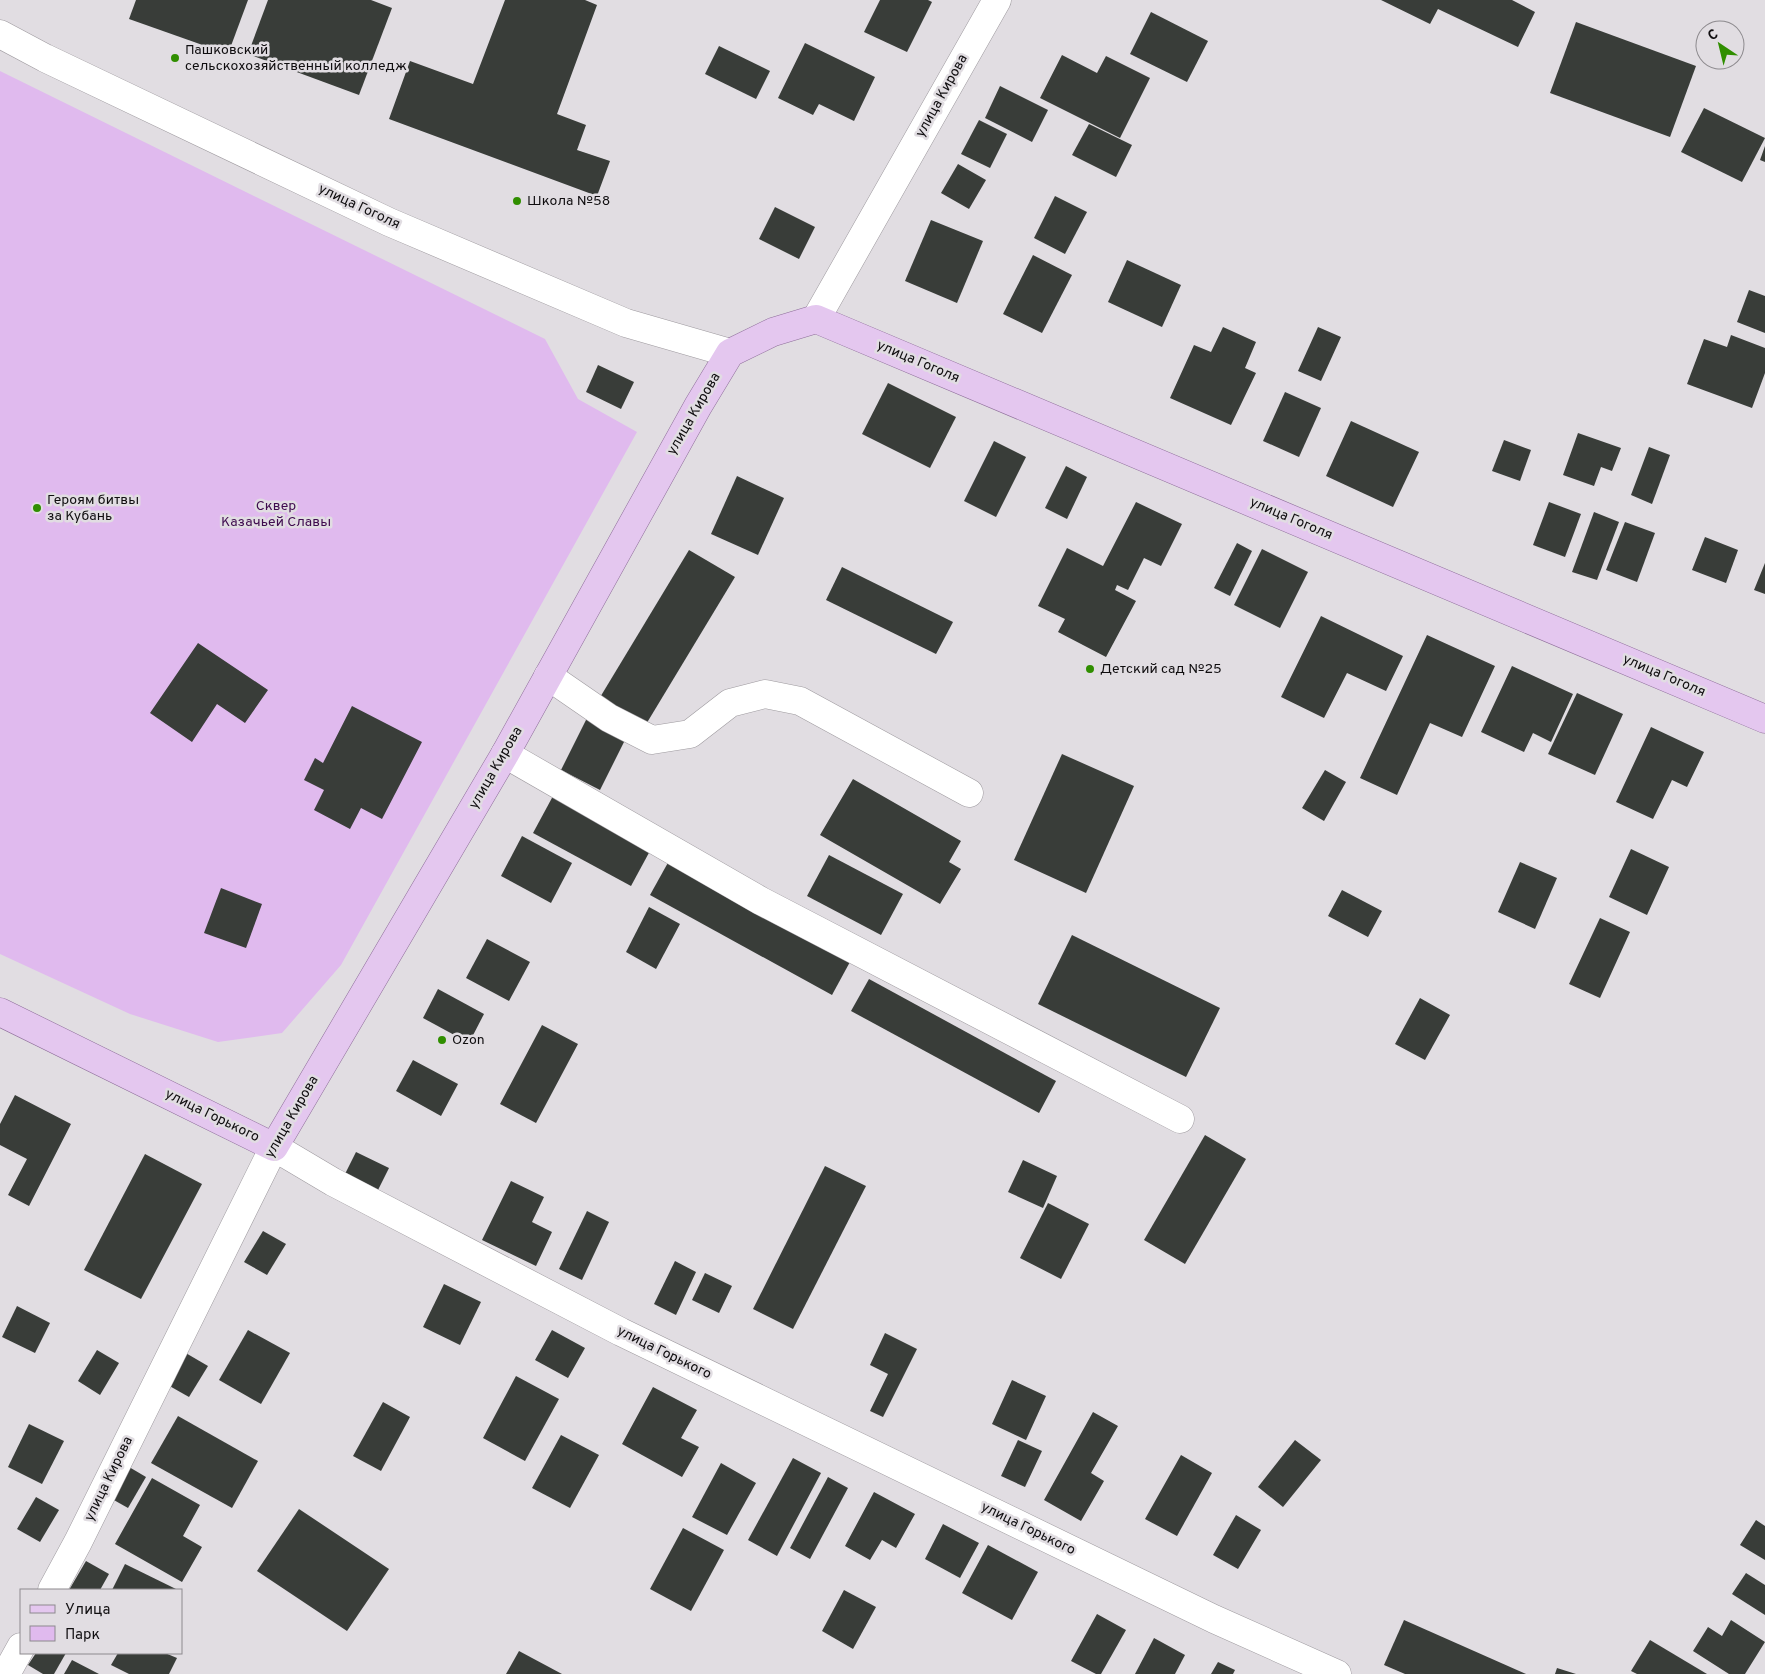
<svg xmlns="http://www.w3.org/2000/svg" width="1765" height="1674" font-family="Overpass,sans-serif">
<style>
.green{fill:#e0baee}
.building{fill:#393d39}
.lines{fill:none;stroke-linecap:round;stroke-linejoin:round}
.minor-casing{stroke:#9e9a9f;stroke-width:29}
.major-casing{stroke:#8e6e9a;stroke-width:29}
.minor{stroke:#fff;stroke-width:28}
.major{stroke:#e4c7ef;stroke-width:28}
.poi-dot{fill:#308e00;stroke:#e1dde2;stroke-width:2}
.labels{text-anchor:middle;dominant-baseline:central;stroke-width:5;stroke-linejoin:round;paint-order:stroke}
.poi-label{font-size:14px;fill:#100e10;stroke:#e1dde2;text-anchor:start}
.street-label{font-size:14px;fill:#100e10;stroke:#e1dde2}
.park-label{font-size:14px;fill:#3f0b4f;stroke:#e1dde2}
</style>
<rect width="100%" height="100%" fill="#e1dde2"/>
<path class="green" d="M0 71 545 339 578 399 637 432 341 965 282 1033 218 1042 130 1014 0 954Z"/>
<g class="building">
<path d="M136 0H248L228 54 129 19Z"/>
<path d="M268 0H371L392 8 359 95 248 54Z"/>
<path d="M505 0H585L597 5 557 114 586 125 577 150 610 161 597 196 389 119 410 61 473 84Z"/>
<path d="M880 0H928L932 2 907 52 864 32Z"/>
<path d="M1381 0H1512L1535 12 1518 47 1438 9 1430 24Z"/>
<path d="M1151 12 1208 41 1187 82 1130 54Z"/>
<path d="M1576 22 1696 66 1670 137 1550 93Z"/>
<path d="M805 43 875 77 854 121 819 104 813 115 778 98Z"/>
<path d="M719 46 770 71 756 99 705 74Z"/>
<path d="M1062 55 1097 73 1106 56 1150 78 1120 138 1040 98Z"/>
<path d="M1000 86 1048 110 1032 142 985 118Z"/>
<path d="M1704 108 1765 138 1742 182 1681 152Z"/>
<path d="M979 120 1007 134 990 168 961 154Z"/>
<path d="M1089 124 1132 145 1116 177 1072 155Z"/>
<path d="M1765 146V162L1760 160Z"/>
<path d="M958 164 986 180 969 209 941 193Z"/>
<path d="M1055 196 1087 212 1065 254 1034 238Z"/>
<path d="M775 207 815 227 799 259 759 239Z"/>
<path d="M931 220 983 241 957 303 905 281Z"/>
<path d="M1033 255 1072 275 1042 333 1003 314Z"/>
<path d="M1127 260 1181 285 1162 327 1108 302Z"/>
<path d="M1749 290 1765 296V333L1737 322Z"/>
<path d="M1223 327 1256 342 1245 368 1256 373 1231 425 1170 398 1194 345 1211 352Z"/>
<path d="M1318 327 1341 337 1321 381 1298 371Z"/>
<path d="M1731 335 1765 348V373L1752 408 1687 384 1704 339 1727 347Z"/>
<path d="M598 365 634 382 621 409 586 392Z"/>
<path d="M888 383 956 417 930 468 862 434Z"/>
<path d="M1285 392 1321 408 1299 457 1263 441Z"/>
<path d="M1351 421 1419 452 1393 507 1326 476Z"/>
<path d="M1578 433 1621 448 1612 471 1601 467 1594 486 1563 475Z"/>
<path d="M1504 440 1531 450 1520 481 1492 471Z"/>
<path d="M994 441 1026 457 996 517 964 501Z"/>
<path d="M1649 447 1670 455 1652 504 1631 495Z"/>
<path d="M1066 466 1087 477 1067 519 1045 508Z"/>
<path d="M737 476 784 498 758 555 711 534Z"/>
<path d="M1136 502 1182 524 1161 566 1144 558 1128 590 1117 585 1115 590 1136 601 1106 657 1058 632 1065 619 1038 606 1067 548 1103 566Z"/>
<path d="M1549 502 1581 514 1565 557 1533 545Z"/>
<path d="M1594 512 1619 522 1597 580 1572 572Z"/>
<path d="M1625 522 1655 533 1637 582 1606 570Z"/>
<path d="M1705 537 1738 550 1726 583 1692 570Z"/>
<path d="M1237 543 1252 551 1230 596 1214 588Z"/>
<path d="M1262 549 1308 572 1280 628 1234 605Z"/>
<path d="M689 550 735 577 645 726 599 699Z"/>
<path d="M1765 563V594L1754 590Z"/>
<path d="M842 567 953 622 936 654 826 600Z"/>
<path d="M1321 616 1403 656 1386 691 1347 673 1324 718 1281 697Z"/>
<path d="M1427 635 1495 666 1462 737 1430 723 1397 795 1360 778Z"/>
<path d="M198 643 268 690 245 723 217 704 192 742 150 713Z"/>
<path d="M1512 666 1573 694 1551 742 1533 733 1524 752 1481 732Z"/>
<path d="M1577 693 1623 714 1595 775 1548 754Z"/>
<path d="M352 706 422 742 382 819 361 808 350 829 314 810 324 790 304 780 315 758 323 763Z"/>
<path d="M587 718 626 738 600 790 561 770Z"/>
<path d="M1651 727 1704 752 1687 787 1672 780 1653 819 1616 802Z"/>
<path d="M1062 754 1134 786 1086 893 1014 860Z"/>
<path d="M1325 770 1346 782 1324 821 1302 808Z"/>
<path d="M853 779 961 841 949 862 961 869 940 904 820 835Z"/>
<path d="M553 796 651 849 631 886 533 833Z"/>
<path d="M522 836 572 863 551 903 501 876Z"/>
<path d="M1631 849 1669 867 1647 915 1609 897Z"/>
<path d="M829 855 903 894 881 935 807 896Z"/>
<path d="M670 859 851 960 832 995 650 895Z"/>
<path d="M1520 862 1557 878 1535 929 1498 912Z"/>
<path d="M221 888 262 904 246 948 204 933Z"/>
<path d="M1342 890 1382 911 1368 937 1328 916Z"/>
<path d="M649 907 680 924 656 969 626 952Z"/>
<path d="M1600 918 1630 932 1600 998 1569 984Z"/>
<path d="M1072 935 1220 1008 1186 1077 1038 1004Z"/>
<path d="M487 939 530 962 509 1001 466 978Z"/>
<path d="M869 979 1056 1081 1039 1113 851 1011Z"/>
<path d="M438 989 484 1014 469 1043 423 1018Z"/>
<path d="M1420 998 1450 1015 1425 1060 1395 1044Z"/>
<path d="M542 1025 578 1044 536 1123 500 1104Z"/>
<path d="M413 1060 458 1084 441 1116 396 1091Z"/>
<path d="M15 1095 71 1124 29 1206 8 1195 27 1159 0 1145V1124Z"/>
<path d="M1205 1135 1246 1159 1185 1264 1144 1240Z"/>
<path d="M356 1152 389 1168 378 1190 345 1174Z"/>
<path d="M145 1154 202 1184 141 1299 84 1270Z"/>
<path d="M1023 1160 1057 1176 1043 1208 1008 1192Z"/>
<path d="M825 1166 866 1186 793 1329 753 1309Z"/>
<path d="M511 1181 544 1197 532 1222 552 1232 536 1266 482 1240Z"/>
<path d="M1048 1203 1089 1224 1061 1279 1020 1258Z"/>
<path d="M587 1211 609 1222 582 1280 559 1269Z"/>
<path d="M263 1231 286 1244 267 1275 244 1262Z"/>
<path d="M675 1261 696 1272 676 1315 654 1304Z"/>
<path d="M705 1273 732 1286 719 1313 692 1300Z"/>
<path d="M444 1284 481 1302 460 1345 423 1327Z"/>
<path d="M17 1306 50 1323 35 1353 2 1337Z"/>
<path d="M248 1330 290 1353 261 1404 219 1380Z"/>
<path d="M552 1330 585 1348 568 1378 535 1360Z"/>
<path d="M885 1333 917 1349 883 1417 870 1411 888 1374 870 1365Z"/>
<path d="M97 1350 119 1363 100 1395 78 1381Z"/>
<path d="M184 1352 208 1366 189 1397 166 1384Z"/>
<path d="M516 1376 559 1399 525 1461 483 1438Z"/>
<path d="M1012 1380 1046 1396 1026 1440 992 1424Z"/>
<path d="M653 1387 697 1410 681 1438 699 1447 682 1477 622 1444Z"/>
<path d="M383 1402 410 1417 381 1471 353 1456Z"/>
<path d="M1093 1412 1118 1426 1091 1473 1104 1481 1081 1521 1044 1500Z"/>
<path d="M178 1416 258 1461 232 1508 151 1463Z"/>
<path d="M29 1424 64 1441 42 1484 8 1467Z"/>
<path d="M561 1435 599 1455 570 1508 532 1488Z"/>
<path d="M1018 1440 1042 1451 1025 1487 1001 1476Z"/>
<path d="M1295 1440 1321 1460 1283 1507 1258 1487Z"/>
<path d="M1181 1455 1212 1473 1177 1536 1145 1519Z"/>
<path d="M793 1458 821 1473 777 1556 748 1540Z"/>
<path d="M721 1463 756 1483 727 1535 692 1517Z"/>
<path d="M124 1464 146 1477 128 1508 105 1495Z"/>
<path d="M828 1477 848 1488 810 1559 790 1548Z"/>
<path d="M152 1478 200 1505 183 1536 202 1547 182 1582 115 1544Z"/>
<path d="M874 1492 915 1514 896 1548 882 1540 870 1560 845 1546Z"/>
<path d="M36 1497 59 1510 40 1542 17 1529Z"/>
<path d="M299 1509 389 1569 347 1631 257 1571Z"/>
<path d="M1236 1515 1261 1530 1238 1569 1213 1555Z"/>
<path d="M1756 1520 1765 1526V1560L1740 1545Z"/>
<path d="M943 1524 979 1543 960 1578 925 1559Z"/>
<path d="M683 1528 724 1550 691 1611 650 1589Z"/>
<path d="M988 1545 1038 1572 1012 1620 962 1593Z"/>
<path d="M86 1561 109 1574 100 1590H69Z"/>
<path d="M125 1564 178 1590H112Z"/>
<path d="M1746 1573 1765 1585V1615L1732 1594Z"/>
<path d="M844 1590 876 1607 853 1649 822 1631Z"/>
<path d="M1097 1614 1126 1630 1101 1674H1096L1071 1661Z"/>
<path d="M1404 1620 1526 1674H1405L1384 1665Z"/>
<path d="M1731 1620 1765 1642 1745 1674H1729L1693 1651 1708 1627 1722 1636Z"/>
<path d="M1154 1638 1185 1655 1175 1674H1135Z"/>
<path d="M1650 1640 1707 1674H1637L1631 1671Z"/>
<path d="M519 1651 562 1674H506Z"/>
<path d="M36 1653H66L54 1674H43L28 1665Z"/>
<path d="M118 1653H165L177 1658 169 1674H129L111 1665Z"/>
<path d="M72 1660 99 1674H64Z"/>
<path d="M1218 1662 1235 1670 1233 1674H1211Z"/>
<path d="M1557 1668 1576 1674H1555Z"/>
</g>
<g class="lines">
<g class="minor-casing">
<g id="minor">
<path d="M0 34 45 58 389 222 626 323 730 353"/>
<path d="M816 319 997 0"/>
<path d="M548 676 609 718 652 740 690 734 730 703 765 694 800 701 969 793"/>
<path d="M505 754 761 901 1180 1119"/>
<path d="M52 1590 78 1542 274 1147 333 1182 621 1332 1214 1619 1337 1674"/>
<path d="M6 1674 21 1647"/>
</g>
</g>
<g class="major-casing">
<path id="major" d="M0 1012 274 1147 505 754 698 406 730 353 773 332 816 319 1765 719"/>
</g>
<use href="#minor" class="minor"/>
<use href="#major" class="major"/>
</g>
<g class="poi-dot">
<circle cx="175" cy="58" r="5"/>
<circle cx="517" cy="201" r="5"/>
<circle cx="37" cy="508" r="5"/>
<circle cx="1090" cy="669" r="5"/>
<circle cx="442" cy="1040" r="5"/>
</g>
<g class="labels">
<g class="poi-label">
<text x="185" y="50">Пашковский<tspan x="185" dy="16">сельскохозяйственный колледж</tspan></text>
<text x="527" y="201">Школа №58</text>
<text x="47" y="500">Героям битвы<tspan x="47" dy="16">за Кубань</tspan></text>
<text x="1100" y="669">Детский сад №25</text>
<text x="452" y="1040">Ozon</text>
</g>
<g class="street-label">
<text transform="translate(942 96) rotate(-61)">улица Кирова</text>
<text transform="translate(359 207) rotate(25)">улица Гоголя</text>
<text transform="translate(918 362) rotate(23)">улица Гоголя</text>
<text transform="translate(694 414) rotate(-60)">улица Кирова</text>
<text transform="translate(1291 519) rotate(23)">улица Гоголя</text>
<text transform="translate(1664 676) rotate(23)">улица Гоголя</text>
<text transform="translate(496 768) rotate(-60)">улица Кирова</text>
<text transform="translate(212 1116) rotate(26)">улица Горького</text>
<text transform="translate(292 1117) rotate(-60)">улица Кирова</text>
<text transform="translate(664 1353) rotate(26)">улица Горького</text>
<text transform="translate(109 1479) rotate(-64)">улица Кирова</text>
<text transform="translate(1028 1529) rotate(26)">улица Горького</text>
</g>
<g class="park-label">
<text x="276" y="506">Сквер<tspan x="276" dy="16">Казачьей Славы</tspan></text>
</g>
</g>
<rect x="20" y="1589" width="162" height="65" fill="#e1dde2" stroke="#8d8a8e"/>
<rect x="30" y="1605" width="25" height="8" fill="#e4c7ef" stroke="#8d8a8e"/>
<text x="65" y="1614" font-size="15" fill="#100e10">Улица</text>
<rect x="30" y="1626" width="25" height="15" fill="#e0baee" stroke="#8d8a8e"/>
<text x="65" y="1639" font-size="15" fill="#100e10">Парк</text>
<g transform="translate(1720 45) rotate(325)"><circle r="24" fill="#e1dde2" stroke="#8d8a8e"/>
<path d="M0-4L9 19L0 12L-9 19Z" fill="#308e00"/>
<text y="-8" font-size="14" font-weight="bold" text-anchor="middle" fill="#100e10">С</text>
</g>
</svg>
